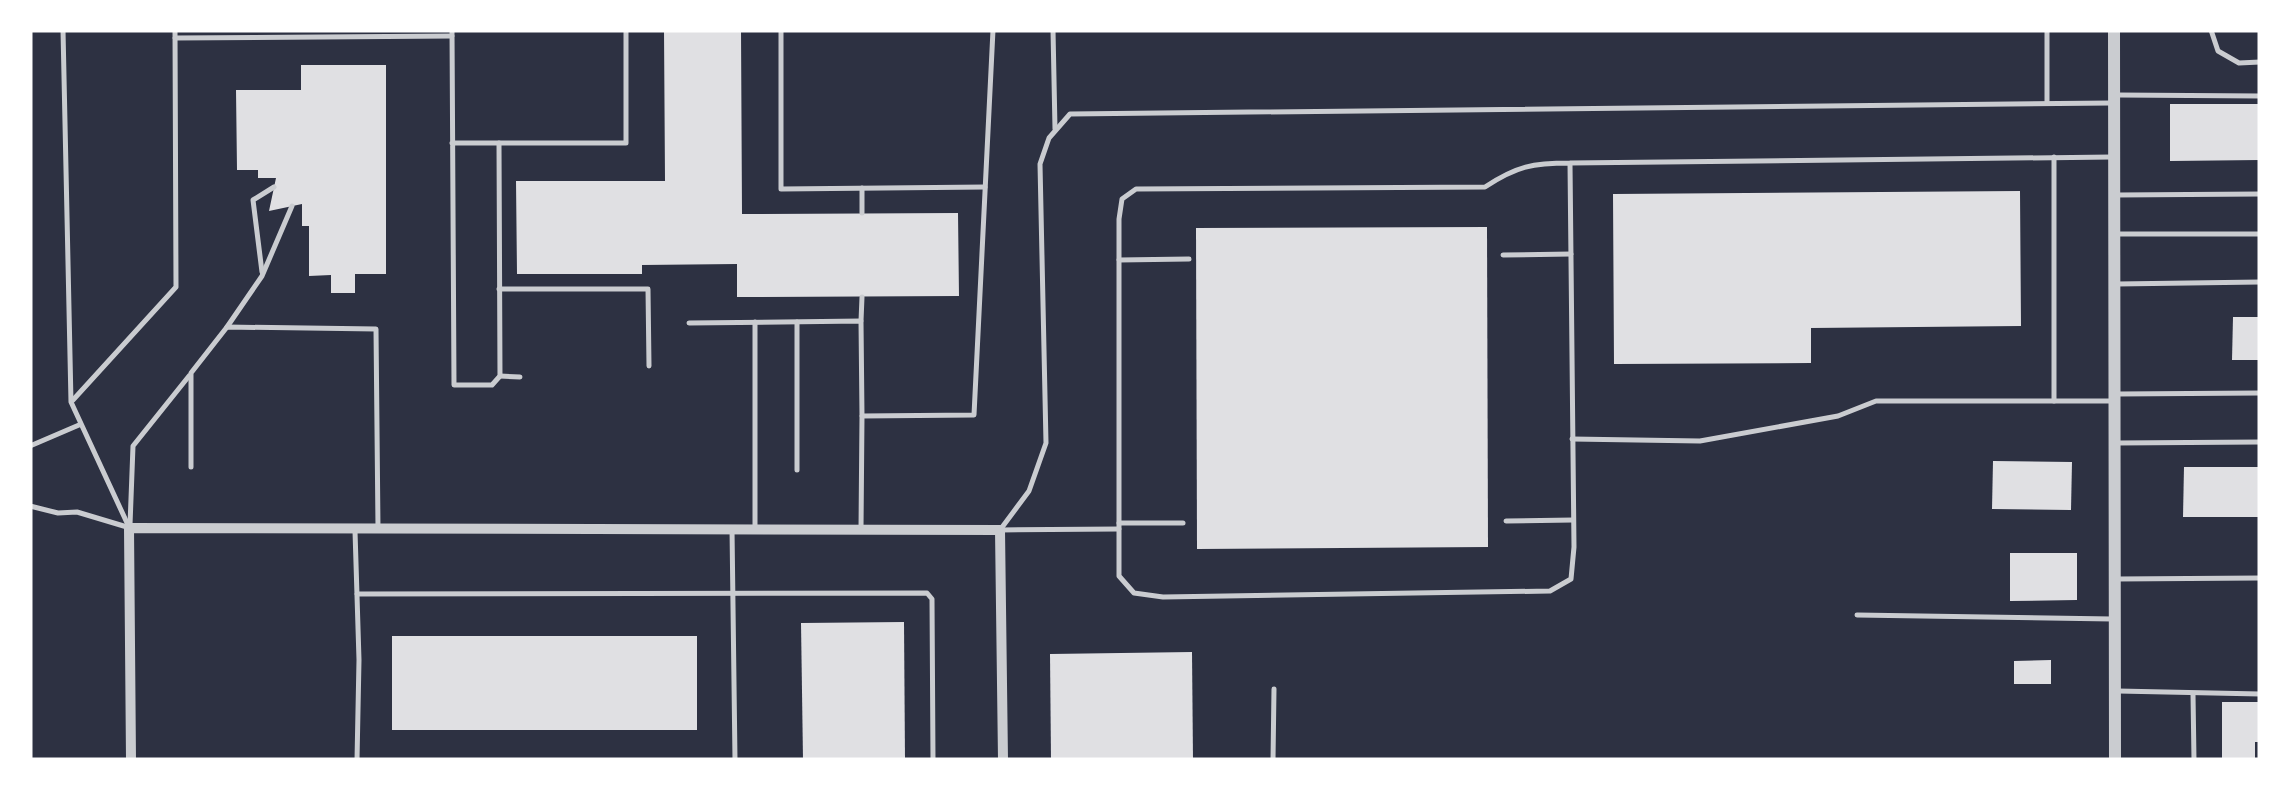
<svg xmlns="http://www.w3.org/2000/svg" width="2290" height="790" font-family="'Fira Sans Condensed',sans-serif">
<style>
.building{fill:#e0e0e3}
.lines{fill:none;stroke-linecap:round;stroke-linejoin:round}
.service{stroke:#caccd0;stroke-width:5}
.minor{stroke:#caccd0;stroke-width:10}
.tertiary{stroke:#caccd0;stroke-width:12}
</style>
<rect width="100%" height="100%" fill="#2d3142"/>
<g class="building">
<path d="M664 30H741L742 214 958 213 959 296 737 297V264L642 265V274H517L516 181H665Z"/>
<path d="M301 65H386V274H355V293H331V275L309 276V226H302V204L269 211 276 178H258V170H237L236 90H301Z"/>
<path d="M2170 104H2260V160L2170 161Z"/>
<path d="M2020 191 2021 326 1811 328V363L1614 364 1613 194Z"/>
<path d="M1487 227 1488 547 1197 549 1196 228Z"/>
<path d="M2233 317H2260V360H2232Z"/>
<path d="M1993 461 2072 462 2071 510 1992 509Z"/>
<path d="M2184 467H2260V517H2183Z"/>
<path d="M2010 553H2077V600L2010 601Z"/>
<path d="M904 622 905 760H803L801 623Z"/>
<rect x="392" y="636" width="305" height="94"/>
<path d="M1192 652 1193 760H1051L1050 654Z"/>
<path d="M2051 660V684H2014V661Z"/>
<path d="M2222 702H2260V742H2255V760H2222Z"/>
</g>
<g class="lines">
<g class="service">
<path d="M63 30 71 402 128 525"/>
<path d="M452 30 454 385H492L500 376 499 143H452"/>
<path d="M781 30V189L985 187"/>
<path d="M1053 30 1055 129"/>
<path d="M2047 30V103"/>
<path d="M2211 30 2218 51 2239 63 2260 62"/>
<path d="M175 38 452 36"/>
<path d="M2118 95 2260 96"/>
<path d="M499 143H626V30"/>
<path d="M1570 163 1574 547 1571 579 1550 591 1163 597 1134 593 1119 576V219L1122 199 1136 189 1485 187C1517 166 1533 163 1570 163L2111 157"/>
<path d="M862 188V213"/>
<path d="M2117 195 2260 194"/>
<path d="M2117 234H2260"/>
<path d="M1503 255 1571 254"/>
<path d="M1119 260 1189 259"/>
<path d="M262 272 253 200 274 187"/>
<path d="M2117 284 2260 282"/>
<path d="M499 289H648L649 366"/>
<path d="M861 321 862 297"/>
<path d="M755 322V529"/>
<path d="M689 323 861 321 862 416"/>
<path d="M227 327 262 276 292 206"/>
<path d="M500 376 520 377"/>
<path d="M2118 394 2260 393"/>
<path d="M73 400 176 287 175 30"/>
<path d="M2054 401V157"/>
<path d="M1572 439 1700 441 1838 416 1876 401H2111"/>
<path d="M2117 443 2260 442"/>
<path d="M30 446 79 425"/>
<path d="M191 467V373L227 327 376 329 378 528"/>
<path d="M797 470V322"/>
<path d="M30 506 58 513 77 512 127 527"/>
<path d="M1506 521 1573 520"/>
<path d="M1119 523H1183"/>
<path d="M130 525 133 446 189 376"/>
<path d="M732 529 735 760"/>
<path d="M861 529 862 416 974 415 993 30"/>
<path d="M1000 530 1029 491 1046 443 1040 164 1049 138 1070 114 2111 103"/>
<path d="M1000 530 1119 529"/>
<path d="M355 531 359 660 357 760"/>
<path d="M2117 579 2260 578"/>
<path d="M357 594 927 593 932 599 933 760"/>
<path d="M1857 615 2112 619"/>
<path d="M2118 691 2260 694"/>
<path d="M2193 694 2194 760"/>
<path d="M1273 760 1274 689"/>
</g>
<path class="minor" d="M131 760 129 528 1000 530 1003 760"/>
<path class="tertiary" d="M2114 30 2115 760"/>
</g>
<rect width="2290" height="790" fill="none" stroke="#ffffff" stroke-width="65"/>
</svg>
